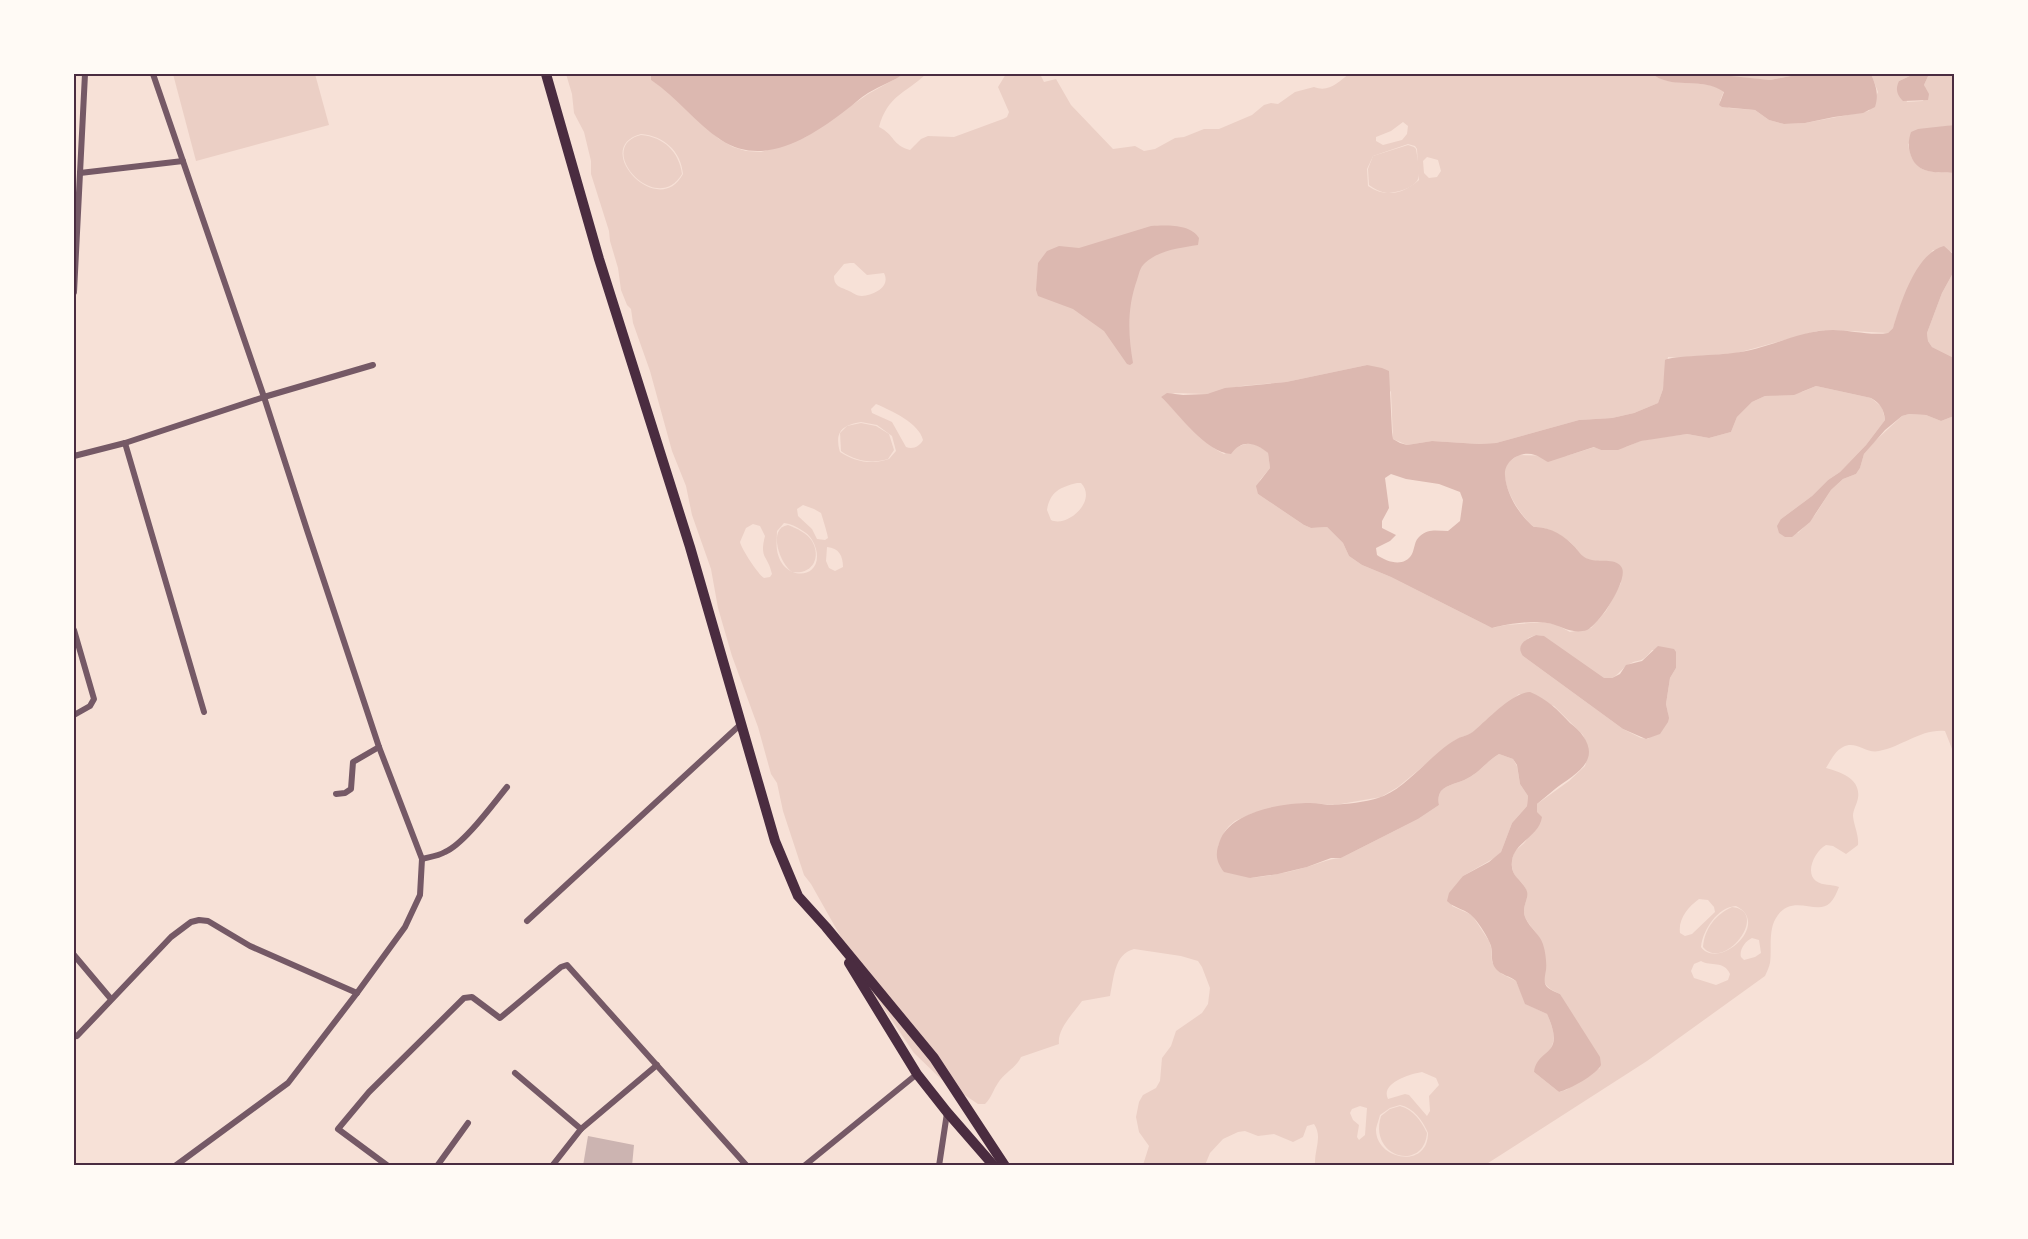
<svg xmlns="http://www.w3.org/2000/svg" width="2028" height="1239" font-family="'Varela Round',sans-serif">
<style>
.green{fill:#ebcfc5;fill-rule:evenodd}
.water{fill:#dcb8b0;fill-rule:evenodd}
.building{fill:#ccb4b1}
.lines{fill:none;stroke-linecap:round;stroke-linejoin:round}
.minor{stroke:#755966;stroke-width:6}
.secondary{stroke:#4a2c40;stroke-width:10}
.neatline{fill:none;stroke:#4a2c40;stroke-width:2}
</style>
<rect width="100%" height="100%" fill="#f7e1d7"/>
<g class="green">
<path d="M173 74H315L329 125 196 161Z"/>
<path d="M566 74H651V80L664 88 719 139 733 147 746 151 761 152 806 137 868 94 904 74H926C905 94 888 95 879 127 895 135 892 145 910 150L921 139 928 136 954 137 1003 119 1007 117 1009 112 998 87 1006 74H1040L1044 82 1056 79 1071 105 1113 149 1135 146 1144 151 1155 149 1175 138 1184 137 1204 129H1219L1252 115 1264 105 1271 103 1278 104 1295 92 1314 87C1329 93 1338 82 1349 74H1656L1655 76C1677 88 1703 78 1724 91L1720 101 1729 108 1755 110 1769 120 1784 124 1805 123 1869 111 1878 92 1871 74H1914L1899 81 1907 102 1923 101 1926 91 1924 85 1929 74H1954V125L1929 129 1908 144C1913 174 1929 172 1954 173V255L1953 252 1933 250C1913 272 1902 300 1893 328L1888 333 1832 330 1817 331 1737 353 1684 358 1668 357 1663 389 1658 403 1634 413 1612 418 1579 420 1496 443 1479 444 1432 441 1407 445 1393 439 1391 392 1367 365 1286 382 1241 386 1207 394 1175 393 1161 397C1182 417 1199 441 1224 454 1243 445 1250 437 1268 453L1270 468 1260 480 1258 494 1304 525 1311 528 1327 527 1343 543 1349 556 1362 565 1391 577 1492 628 1506 625 1543 622 1557 625 1570 632 1591 628 1606 611 1621 583 1609 561C1601 561 1593 562 1585 558 1580 556 1579 553 1576 548 1568 538 1548 526 1534 527 1521 517 1497 481 1507 464 1510 460 1515 458 1518 455L1566 456 1595 447 1601 450 1626 447 1640 441 1656 438 1687 434 1709 438 1731 432 1737 417 1752 402 1765 396 1802 392 1816 386 1871 398 1882 407 1885 420 1866 445 1840 472 1828 480 1812 496 1781 519 1798 533 1815 515 1831 490 1843 479 1856 474 1860 468 1864 454 1874 442 1902 416 1909 414 1926 415 1941 421 1954 416V754L1945 731C1920 729 1902 747 1879 751 1866 754 1856 740 1843 747 1835 751 1831 760 1826 768 1841 772 1861 779 1858 798 1857 804 1853 810 1853 816 1854 826 1859 835 1858 845L1846 854 1833 846 1826 845C1816 850 1804 872 1816 881 1823 886 1831 884 1839 887 1837 892 1834 899 1830 903 1817 916 1791 892 1776 918 1768 931 1772 949 1770 963 1769 967 1767 972 1765 976L1647 1061 1485 1165H1315C1314 1150 1323 1137 1314 1124L1307 1126 1303 1137 1293 1142 1274 1134 1258 1136 1245 1131 1238 1132 1223 1139 1210 1153 1205 1165H1143L1149 1146 1139 1132 1136 1117 1139 1102 1143 1095 1156 1088 1160 1081 1162 1058 1171 1046 1176 1031 1202 1013 1208 1004 1210 988 1202 967 1198 961 1181 956 1134 949C1114 954 1114 978 1110 996L1082 1001C1073 1014 1057 1029 1059 1044L1021 1057C1016 1068 1004 1073 998 1083 993 1090 992 1097 985 1104H978L941 1079 914 1053 868 985 811 884 804 875 783 811 777 783 771 774 758 727 732 656 718 608 711 569 692 515 686 486 672 451 650 371 633 323 631 309 627 305 621 290 618 268 610 241 609 231 591 174V161L584 132 574 113 572 94ZM1403 122 1408 126 1407 134 1402 140 1383 145 1376 141V137L1391 131ZM641 134C664 136 681 151 683 174 658 221 590 147 641 134ZM1408 144 1415 146 1417 149 1419 180C1403 194 1386 198 1368 186L1367 169 1373 156ZM1427 157 1438 160 1441 171 1437 177 1429 178 1424 173 1423 161ZM850 263H854L867 275 884 273C891 287 874 295 862 296 856 296 854 293 849 291 841 287 834 287 834 276L844 264ZM876 404C892 411 919 423 923 440 920 446 913 450 906 447L892 422 872 413 871 409ZM861 422 877 425 892 436 896 451 889 459C872 465 855 462 840 452 834 431 843 425 861 422ZM1077 483H1081C1098 501 1067 528 1051 520L1047 510C1050 492 1060 487 1077 483ZM803 505 814 509 821 513C822 516 828 535 828 538L825 540 817 539 812 529 798 516 797 509ZM784 523C792 524 799 528 806 533 811 537 814 542 816 549 824 580 782 583 777 550 776 544 777 537 777 531ZM753 524 760 526 765 536C759 559 768 555 772 574L770 577 764 578C758 574 742 550 740 542L746 528ZM827 547C839 548 843 556 843 567L835 571 829 568 826 561ZM1536 635 1543 636 1604 679C1617 680 1619 670 1628 665 1640 657 1639 666 1652 650L1676 652V668L1670 678 1666 704 1668 714 1648 739 1641 738 1623 729 1523 656 1528 638ZM1519 694 1554 706 1583 735 1588 749V756L1585 766 1569 781 1537 804C1537 814 1533 831 1527 839 1521 849 1514 847 1512 861 1510 880 1525 880 1527 893 1528 899 1524 904 1524 911 1524 922 1536 930 1539 938 1542 947 1545 961 1545 970 1546 975 1542 978 1545 983 1548 989 1554 991 1560 994L1600 1068 1566 1090 1559 1092 1534 1072C1551 1047 1561 1045 1547 1014L1526 1004 1516 981 1502 974 1492 962 1491 947 1489 941 1472 915 1452 906 1463 876 1496 857 1501 852 1512 823 1527 806 1528 796 1520 784 1517 766 1513 759 1499 754C1487 761 1480 772 1468 778 1460 783 1447 784 1441 791 1438 796 1438 800 1439 805L1418 819 1341 858C1327 859 1316 865 1303 868 1286 873 1268 876 1250 878L1218 846 1225 831 1229 826 1235 821 1253 813 1293 804 1310 803 1335 805 1381 797 1398 787 1455 740 1472 733ZM1699 899 1708 900 1714 907 1715 912 1692 934 1685 936 1680 933C1678 919 1688 907 1699 899ZM1736 906C1772 924 1718 971 1701 947 1703 929 1718 907 1736 906ZM1752 938 1759 940 1761 953 1755 957 1744 960 1741 957C1739 950 1745 941 1752 938ZM1701 961C1711 967 1724 960 1730 974L1728 980 1716 985 1694 978 1691 971 1694 964ZM1422 1072 1436 1078 1439 1085 1429 1096 1430 1111 1427 1116 1409 1095 1405 1094 1388 1099C1380 1083 1410 1074 1422 1072ZM1400 1105C1414 1108 1423 1121 1428 1133 1428 1170 1375 1160 1376 1129 1377 1124 1379 1119 1380 1115L1390 1108ZM1360 1106 1367 1108 1365 1135 1359 1140 1357 1137 1359 1125 1353 1120 1350 1113 1352 1109Z"/>
<path d="M1662 74H1801L1770 80 1700 74 1672 76Z"/>
<path d="M641 135C664 137 679 152 682 174 656 218 593 147 641 135Z"/>
<path d="M1408 145 1414 147 1416 149C1417 157 1421 172 1418 179 1414 188 1396 193 1387 193 1381 192 1374 189 1369 185L1368 169 1373 156Z"/>
<path d="M1954 260V358L1932 347 1928 341 1927 333 1942 293 1953 273Z"/>
<path d="M861 423 876 426 889 434 894 450 888 459C872 464 855 461 841 451L840 433 847 426Z"/>
<path d="M788 525C796 528 807 533 812 541 822 559 811 575 792 572 780 564 767 528 788 525Z"/>
<path d="M1732 907C1771 911 1724 973 1703 947 1704 929 1716 914 1732 907Z"/>
<path d="M1400 1106C1414 1110 1421 1121 1427 1133 1424 1172 1368 1158 1381 1116L1390 1109Z"/>
</g>
<g class="water">
<path d="M651 74H904C893 81 880 86 868 93 860 98 853 105 846 110 811 137 764 168 721 140 695 123 677 97 651 80Z"/>
<path d="M1656 74 1672 76 1683 74 1731 76 1770 80 1801 74H1871C1876 86 1879 94 1875 107L1863 113 1834 117 1805 123 1784 124 1769 120 1755 110 1722 107 1719 105 1724 92C1703 77 1676 89 1655 76Z"/>
<path d="M1914 74H1929L1924 85 1929 94 1928 100 1903 101C1897 95 1895 89 1899 81Z"/>
<path d="M1954 125V173C1938 172 1918 175 1911 156 1908 148 1908 141 1911 132L1918 129Z"/>
<path d="M1151 226C1166 225 1191 224 1199 238L1198 245C1180 248 1159 250 1145 263 1140 267 1139 274 1137 280 1127 308 1128 334 1133 363L1130 365 1127 364 1104 331 1073 309 1038 296 1036 290 1038 263 1047 251 1059 246 1079 248Z"/>
<path d="M1944 246 1954 255 1953 273 1942 293 1927 333 1928 341 1932 347 1954 358V416L1941 421 1926 415 1909 414 1902 416 1885 430 1864 454 1860 468 1856 474 1843 479 1831 490 1810 522 1792 537H1785L1779 533 1777 526 1781 519 1812 496 1828 480 1840 472 1866 445 1885 420C1884 409 1880 403 1871 398L1816 386 1794 395 1765 396 1752 402 1737 417 1731 432 1709 438 1687 434 1641 441 1618 450H1601L1594 447 1548 462C1544 460 1539 456 1535 455 1522 450 1504 460 1505 475 1506 494 1520 516 1534 527 1549 526 1565 536 1575 547 1580 553 1582 558 1592 560 1601 562 1617 558 1622 568 1628 581 1599 625 1587 630 1571 635 1561 625 1547 623 1532 620 1507 624 1492 628L1391 577 1362 565 1349 556 1343 543 1327 527 1311 528 1304 525 1258 494 1256 486 1270 468 1268 453C1255 442 1242 439 1231 454 1205 452 1180 415 1161 397L1167 393 1183 395 1207 394 1225 388 1286 382 1367 365 1382 368 1389 371 1392 432 1393 439 1400 443 1407 445 1432 441 1479 444 1496 443 1579 420 1612 418 1634 413 1658 403 1663 389 1665 360C1670 356 1722 355 1733 353 1767 350 1798 330 1833 330 1850 330 1871 336 1888 333L1893 328C1901 302 1916 253 1944 246ZM1391 474 1406 479 1439 484 1460 492 1463 500 1460 521 1448 531C1438 531 1429 528 1420 536 1414 541 1415 548 1412 554 1404 568 1387 562 1377 555L1376 548 1390 541 1396 535 1382 528V521L1389 508 1385 478Z"/>
<path d="M1536 635 1544 636 1604 678H1612L1620 674 1626 665 1642 661 1658 646 1674 649 1676 652V668L1670 678 1666 704 1669 718 1668 722 1660 734 1646 739 1623 729 1523 656C1515 645 1526 639 1536 635Z"/>
<path d="M1530 692C1547 699 1558 710 1570 723 1575 727 1580 731 1583 736 1602 763 1571 776 1555 789 1549 794 1543 799 1537 804V812L1542 817C1539 837 1514 842 1512 861 1510 876 1520 878 1526 889 1530 896 1524 903 1524 911 1524 922 1535 930 1540 938 1545 945 1547 962 1546 970 1543 986 1544 987 1560 994L1600 1057 1601 1065C1596 1075 1570 1089 1559 1092L1534 1072C1537 1047 1567 1058 1547 1014L1525 1004 1516 981C1510 976 1501 975 1496 969 1490 962 1493 954 1491 946 1488 937 1480 925 1474 918 1467 909 1455 909 1447 901L1449 893 1463 876 1489 862 1501 852 1512 823 1527 806 1528 796 1520 784 1517 765 1513 759 1499 754C1487 761 1480 772 1468 778 1460 783 1447 784 1441 791 1438 796 1438 800 1439 805L1418 819 1341 858H1331L1307 867 1278 874 1250 878 1224 872C1215 860 1215 852 1221 838 1234 811 1282 803 1310 803 1318 803 1325 805 1333 805 1347 804 1365 802 1378 798 1404 791 1431 754 1455 740 1461 736 1469 736 1475 730 1488 719 1513 692 1530 692Z"/>
</g>
<path class="building" d="M588 1136 634 1145 632 1166H583Z"/>
<g class="lines">
<g class="minor">
<path d="M153 74 264 397 307 530 379 747 422 859 420 895 405 927 357 993 288 1083 175 1166"/>
<path d="M80 173 183 161"/>
<path d="M74 292 85 74"/>
<path d="M125 443 204 712"/>
<path d="M74 456 125 443 264 397 373 365"/>
<path d="M74 630 94 699 90 706 74 715"/>
<path d="M336 794 345 793 351 789 353 762 379 747"/>
<path d="M422 859C430 857 438 856 445 852 464 844 493 804 507 787"/>
<path d="M527 921 741 724"/>
<path d="M74 955 111 999"/>
<path d="M77 1036 171 937 191 922 199 920 208 921 250 946 357 993"/>
<path d="M515 1073 581 1129"/>
<path d="M388 1166 338 1129 369 1092 464 998 472 997 500 1018 561 967 567 965 747 1166"/>
<path d="M437 1166 468 1123"/>
<path d="M552 1166 581 1129 657 1065"/>
<path d="M804 1166 917 1074"/>
<path d="M939 1166 947 1113"/>
</g>
<g class="secondary">
<path d="M546 74 599 259 690 547 775 841 798 896 826 927 934 1058 1005 1166"/>
<path d="M849 963 917 1074 947 1112 994 1166"/>
</g>
</g>
<rect width="2028" height="1239" fill="none" stroke="#fffaf5" stroke-width="150"/>
<rect x="75" y="75" width="1878" height="1089" class="neatline"/>
</svg>
